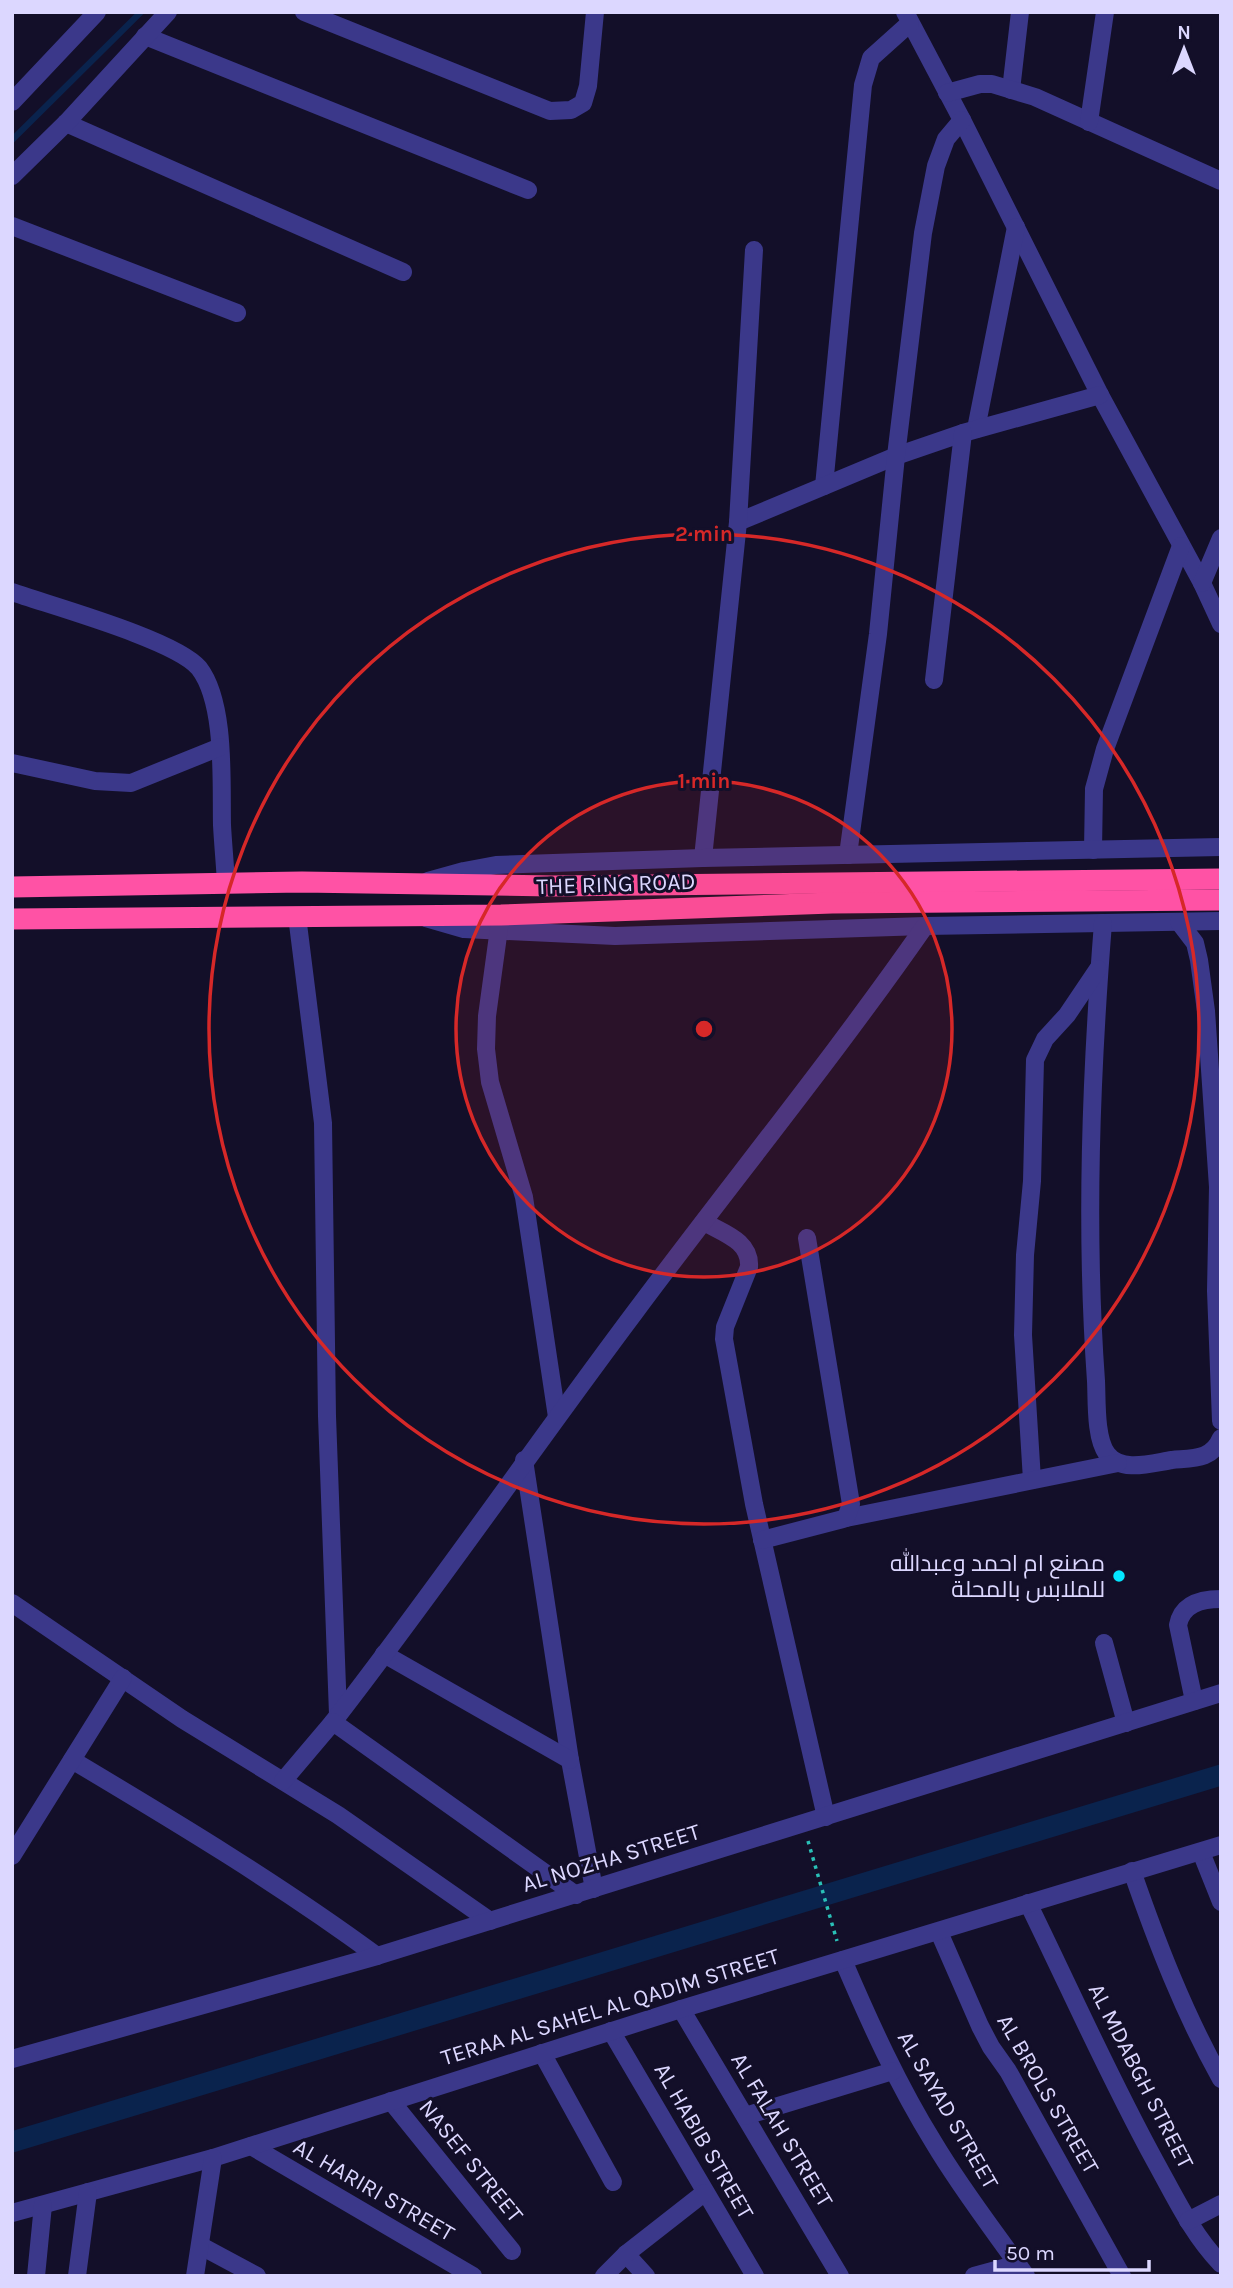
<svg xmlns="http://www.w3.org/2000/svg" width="1233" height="2288" font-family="Karla,Cairo,sans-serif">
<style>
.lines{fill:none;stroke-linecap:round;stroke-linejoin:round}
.stream{stroke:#0a234d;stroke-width:6}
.canal{stroke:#0a234d;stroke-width:21}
.path{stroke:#2ac0b7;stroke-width:3.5;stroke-dasharray:3.5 5;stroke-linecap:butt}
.minor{stroke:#3b388a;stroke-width:18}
.highway{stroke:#ff52a5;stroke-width:21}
.ring{fill:none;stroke:#d62828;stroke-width:3.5}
.poi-dot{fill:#03e6ff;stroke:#130f29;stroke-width:2.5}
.labels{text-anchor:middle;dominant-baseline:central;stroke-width:6;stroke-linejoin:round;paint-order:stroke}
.street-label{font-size:23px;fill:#dcd7ff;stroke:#130f29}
.poi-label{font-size:23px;fill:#dcd7ff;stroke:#130f29;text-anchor:end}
.centre{fill:#d62828;stroke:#130f29;stroke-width:3.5}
.ring-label{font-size:21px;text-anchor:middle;font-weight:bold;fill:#d62828;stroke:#130f29;stroke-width:6;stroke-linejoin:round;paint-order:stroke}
</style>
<rect width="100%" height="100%" fill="#130f29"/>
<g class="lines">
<path class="stream" d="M12 140 141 12"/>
<path class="canal" d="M12 2142 1221 1775"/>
<path class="path" d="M808 1841 837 1941"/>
<g class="minor">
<path d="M304 12 550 111 571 110 583 103 588 86 595 12"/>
<path d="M905 12 962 120 1100 395 1202 583 1221 624"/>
<path d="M145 36 528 190"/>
<path d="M1011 90 1020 12"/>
<path d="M947 93 980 84H992L1035 97 1221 181"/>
<path d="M12 102 97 12"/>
<path d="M1089 122 1105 12"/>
<path d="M66 123 403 272"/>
<path d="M12 176 66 123 168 12"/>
<path d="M12 226 237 313"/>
<path d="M976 429 1016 227"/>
<path d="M824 486 863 85 871 58 910 23"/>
<path d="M738 522 896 456 963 433 1100 395"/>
<path d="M1202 583 1221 538"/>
<path d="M12 592C52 606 176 640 199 668 226 703 221 782 222 825 223 844 225 864 226 883"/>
<path d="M934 680 963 433"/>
<path d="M12 763 95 781 131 783 220 747"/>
<path d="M1093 850 1094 789 1105 749 1181 546"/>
<path d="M848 855 878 634 896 456 923 233 936 166 946 139 962 120"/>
<path d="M703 858 738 522 754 250"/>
<path d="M428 881 464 871 496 865 703 858 1221 847"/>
<path d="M297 916 323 1123 327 1416 338 1714"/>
<path d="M426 918 464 929 615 936 925 926 1221 921"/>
<path d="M500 921 487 1016 486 1049 490 1082 524 1197 557 1417"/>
<path d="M1179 922 1195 943 1199 960 1206 1011 1218 1187 1216 1291 1221 1421"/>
<path d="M1103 923C1091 1075 1085 1228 1096 1381 1097 1400 1095 1438 1107 1454 1121 1473 1152 1463 1172 1460 1193 1458 1212 1460 1221 1438"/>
<path d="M704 1222C723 1233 751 1241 749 1267L725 1327 724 1339 754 1504 826 1817"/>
<path d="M524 1460 570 1760 594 1889"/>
<path d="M1032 1480 1023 1335 1025 1255 1032 1181 1035 1060 1045 1039 1067 1015 1098 969"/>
<path d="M846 1518 1118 1463"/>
<path d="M762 1540 843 1519 846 1518 851 1504 807 1238"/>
<path d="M12 1603 182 1719 338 1815 490 1921"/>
<path d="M1104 1643 1126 1723"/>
<path d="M384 1654 570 1760"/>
<path d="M1194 1701 1178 1625C1182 1604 1201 1599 1221 1599"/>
<path d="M333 1722C437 1588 533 1448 635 1312 731 1183 833 1058 925 926"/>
<path d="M72 1760C176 1822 279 1884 377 1956"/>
<path d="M283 1781 333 1722 576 1895"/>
<path d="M1201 1852 1221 1902"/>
<path d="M12 1856 123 1678"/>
<path d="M1132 1871C1157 1943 1184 2013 1221 2079"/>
<path d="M1028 1903C1070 1989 1109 2077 1155 2161 1175 2197 1192 2234 1221 2264"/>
<path d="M939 1932 980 2026 991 2047 1008 2071 1122 2276"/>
<path d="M843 1960C870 2023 898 2085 934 2143 962 2190 995 2232 1026 2276"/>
<path d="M681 2009 840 2276"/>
<path d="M611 2031 755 2276"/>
<path d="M542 2053 613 2182"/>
<path d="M12 2059 377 1956 1221 1693"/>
<path d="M391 2101 512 2251"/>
<path d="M745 2116 893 2071"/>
<path d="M251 2146 473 2276"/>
<path d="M12 2213 213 2158 681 2009 1221 1845"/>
<path d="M1188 2221 1221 2204"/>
<path d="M201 2246 257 2276"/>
<path d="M626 2254 646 2276"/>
<path d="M36 2276 43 2205"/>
<path d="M77 2276 88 2192"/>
<path d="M195 2276 213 2158"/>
<path d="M604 2276 626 2254 704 2193"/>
<path d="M974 2276 1018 2264"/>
</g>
<g class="highway">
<path d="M12 887 302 882 552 886 1221 879"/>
<path d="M12 919 501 915 832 903 1221 900"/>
</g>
</g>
<circle cx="704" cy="1029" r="248" fill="#d62828" fill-opacity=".12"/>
<g class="ring">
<circle cx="704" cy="1029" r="248"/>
<circle cx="704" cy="1029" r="495"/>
</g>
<circle class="poi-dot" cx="1119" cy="1576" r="7"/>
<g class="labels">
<g class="street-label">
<text transform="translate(616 884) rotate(-2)">THE RING ROAD</text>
<text transform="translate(611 1858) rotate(-17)">AL NOZHA STREET</text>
<text transform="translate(610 2007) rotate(-17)">TERAA AL SAHEL AL QADIM STREET</text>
<text transform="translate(1141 2076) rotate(63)">AL MDABGH STREET</text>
<text transform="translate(1048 2094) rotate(60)">AL BROLS STREET</text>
<text transform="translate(948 2110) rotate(60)">AL SAYAD STREET</text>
<text transform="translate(782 2130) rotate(59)">AL FALAH STREET</text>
<text transform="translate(704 2141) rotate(60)">AL HABIB STREET</text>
<text transform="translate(471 2161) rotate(51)">NASEF STREET</text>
<text transform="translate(374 2190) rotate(30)">AL HARIRI STREET</text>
</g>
<g class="poi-label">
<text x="1105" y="1563">مصنع ام احمد وعبدالله<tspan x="1105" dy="26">للملابس بالمحلة</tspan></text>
</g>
</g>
<circle cx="704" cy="1029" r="10" class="centre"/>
<g class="ring-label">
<text x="704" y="541">2 min</text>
<text x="704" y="788">1 min</text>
</g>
<rect width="1233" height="2288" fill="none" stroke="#dcd7ff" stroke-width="28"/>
<g transform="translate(1184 49)" stroke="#130f29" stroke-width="5" paint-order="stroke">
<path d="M0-5L12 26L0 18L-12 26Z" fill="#dcd7ff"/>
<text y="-10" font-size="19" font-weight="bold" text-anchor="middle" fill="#dcd7ff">N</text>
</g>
<path d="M995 2260v10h154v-10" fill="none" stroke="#dcd7ff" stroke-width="3.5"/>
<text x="1006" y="2260" font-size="21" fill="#dcd7ff" stroke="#130f29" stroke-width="5" paint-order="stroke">50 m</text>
</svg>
